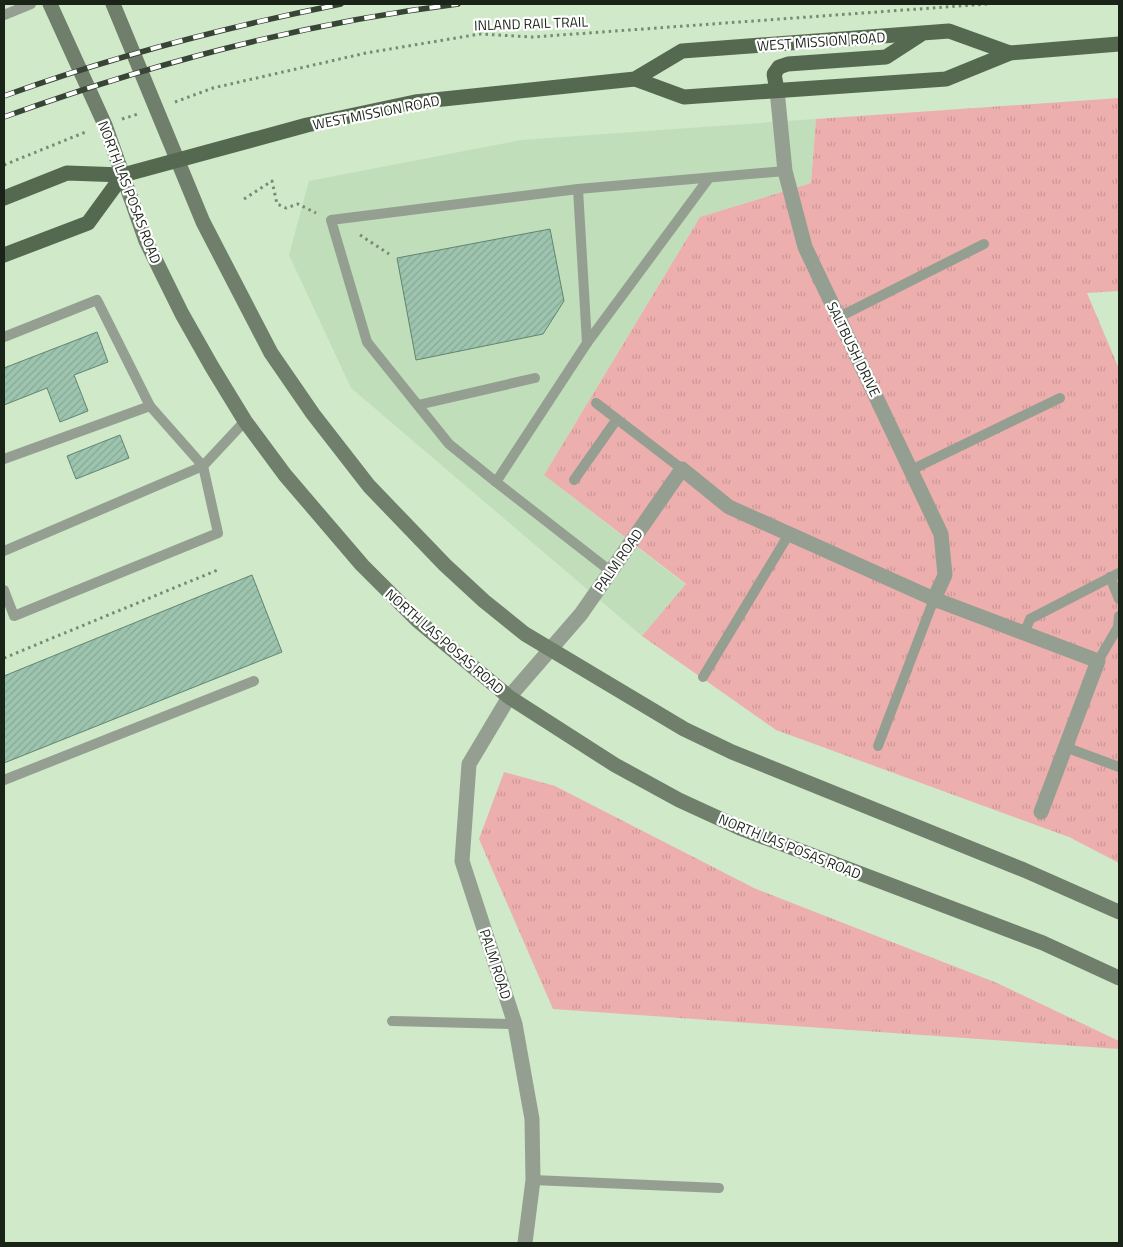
<svg xmlns="http://www.w3.org/2000/svg" width="1123" height="1247" font-family="'Titillium Web',sans-serif">
<style>
.built{fill:#c0deb9}
.grass{fill:url(#grass-tufts)}
.building{fill:url(#building-hatch);stroke:#608571}
.lines{fill:none;stroke-linecap:round;stroke-linejoin:round}
.path{stroke:#788a74;stroke-width:3;stroke-dasharray:2.5 4;stroke-linecap:butt}
.lane{stroke:#949f91;stroke-width:10}
.street{stroke:#949f91;stroke-width:15}
.secondary{stroke:#6f7f6c;stroke-width:15}
.primary{stroke:#556951;stroke-width:15}
.rail-casing{stroke:#384435;stroke-width:5.5}
.rail{stroke:#fff;stroke-width:4;stroke-dasharray:11;stroke-linecap:butt}
.labels{text-anchor:middle;dominant-baseline:central;stroke-width:4.5;stroke-linejoin:round;paint-order:stroke}
.street-label{font-size:14px;fill:#1a2318;stroke:#fff}
</style>
<defs>
<pattern id="grass-tufts" width="24" height="20" patternUnits="userSpaceOnUse" patternTransform="scale(1.25)"><rect width="24" height="20" fill="#edafae"/><path d="M3 7l-1-3M5 7V3M7 7l1-3M15 17l-1-3M17 17v-4M19 17l1-3" fill="none" stroke="#cb9695"/></pattern>
<pattern id="building-hatch" width="6" height="6" patternUnits="userSpaceOnUse" patternTransform="scale(1.25)"><rect width="6" height="6" fill="#9dc4ae"/><path d="M-1 1l2-2M0 6l6-6M5 7l2-2" fill="none" stroke="#87a895"/></pattern>
</defs>
<rect width="100%" height="100%" fill="#cfe9c9"/>
<path class="built" d="M816 119 811 183 700 217 544 475 686 585 642 636 351 388 289 255 309 181 521 140Z"/>
<g class="grass">
<path d="M1119 98V291L1087 293 1119 369V863L1069 837 776 730 642 636 686 584 544 475 700 217 811 183 816 119Z"/>
<path d="M504 772 555 786 754 888 997 983 1119 1041V1049L553 1009 479 839Z"/>
</g>
<g class="building">
<path d="M550 229 564 301 543 334 416 360 397 258Z"/>
<path d="M97 332 108 362 74 375 88 411 60 422 47 388 4 405V368Z"/>
<path d="M120 435 129 458 76 479 67 456Z"/>
<path d="M252 575 282 652 4 763V676Z"/>
</g>
<g class="lines">
<g class="path">
<path d="M175 102 213 88 366 53 480 34 533 37 987 4"/>
<path d="M122 119 138 114"/>
<path d="M4 165 88 131"/>
<path d="M244 199 272 181 277 204 286 208 298 204 316 213"/>
<path d="M360 235 389 254"/>
<path d="M4 658 220 569"/>
</g>
<g class="lane">
<path d="M4 15 31 4"/>
<path d="M578 189 587 343"/>
<path d="M839 317 984 244"/>
<path d="M4 337 97 300 150 406 203 466 218 533 14 616 4 590"/>
<path d="M596 403 682 469"/>
<path d="M418 405 535 378"/>
<path d="M4 459 150 406"/>
<path d="M911 470 1060 398"/>
<path d="M574 480 617 419"/>
<path d="M496 482 449 444 367 342 331 220 578 189 785 171"/>
<path d="M4 551 203 466 245 421"/>
<path d="M609 570 496 482 587 343 709 178"/>
<path d="M1110 577 1119 599"/>
<path d="M1024 634 1030 619 1119 573"/>
<path d="M1098 661 1118 627 1119 616"/>
<path d="M703 677 789 534"/>
<path d="M878 746 934 599"/>
<path d="M1065 747 1119 767"/>
<path d="M4 780 254 681"/>
<path d="M392 1021 515 1024"/>
<path d="M533 1180 719 1188"/>
</g>
<g class="street">
<path d="M777 90 785 171 805 247 941 534 945 575 934 599"/>
<path d="M525 1243 533 1180 532 1119 515 1024 462 861 469 764 509 697 581 614 682 469 729 507 934 599 1098 661 1041 812"/>
</g>
<g class="secondary">
<path d="M50 4 105 125 146 241 182 314 212 367 245 421 285 475 362 565 417 620 509 697 615 765 679 800 740 828 1043 943 1119 978"/>
<path d="M113 4 203 222 271 353 313 414 369 486 445 565 484 601 525 634 684 729 732 752 1024 870 1119 912"/>
</g>
<g class="primary">
<path d="M635 79 684 97 946 79 1010 53 1119 44"/>
<path d="M777 90 774 74 779 67 788 64 886 57 920 35"/>
<path d="M4 198 67 173 123 175 307 125 415 102 635 79 682 51 949 31 1010 53"/>
<path d="M4 255 88 223 123 175"/>
</g>
<g class="rail-casing">
<g id="rail">
<path d="M4 96C114 56 226 27 341 4"/>
<path d="M4 117C150 64 304 23 458 4"/>
</g>
</g>
<use href="#rail" class="rail"/>
</g>
<g class="labels">
<g class="street-label">
<text transform="translate(531 23) rotate(-2)">INLAND RAIL TRAIL</text>
<text transform="translate(821 41) rotate(-4)">WEST MISSION ROAD</text>
<text transform="translate(376 112) rotate(-11)">WEST MISSION ROAD</text>
<text transform="translate(130 192) rotate(69)">NORTH LAS POSAS ROAD</text>
<text transform="translate(854 349) rotate(64)">SALTBUSH DRIVE</text>
<text transform="translate(618 560) rotate(-55)">PALM ROAD</text>
<text transform="translate(445 641) rotate(41)">NORTH LAS POSAS ROAD</text>
<text transform="translate(790 846) rotate(22)">NORTH LAS POSAS ROAD</text>
<text transform="translate(496 964) rotate(72)">PALM ROAD</text>
</g>
</g>
<rect width="1123" height="1247" fill="none" stroke="#1a2318" stroke-width="10"/>
</svg>
